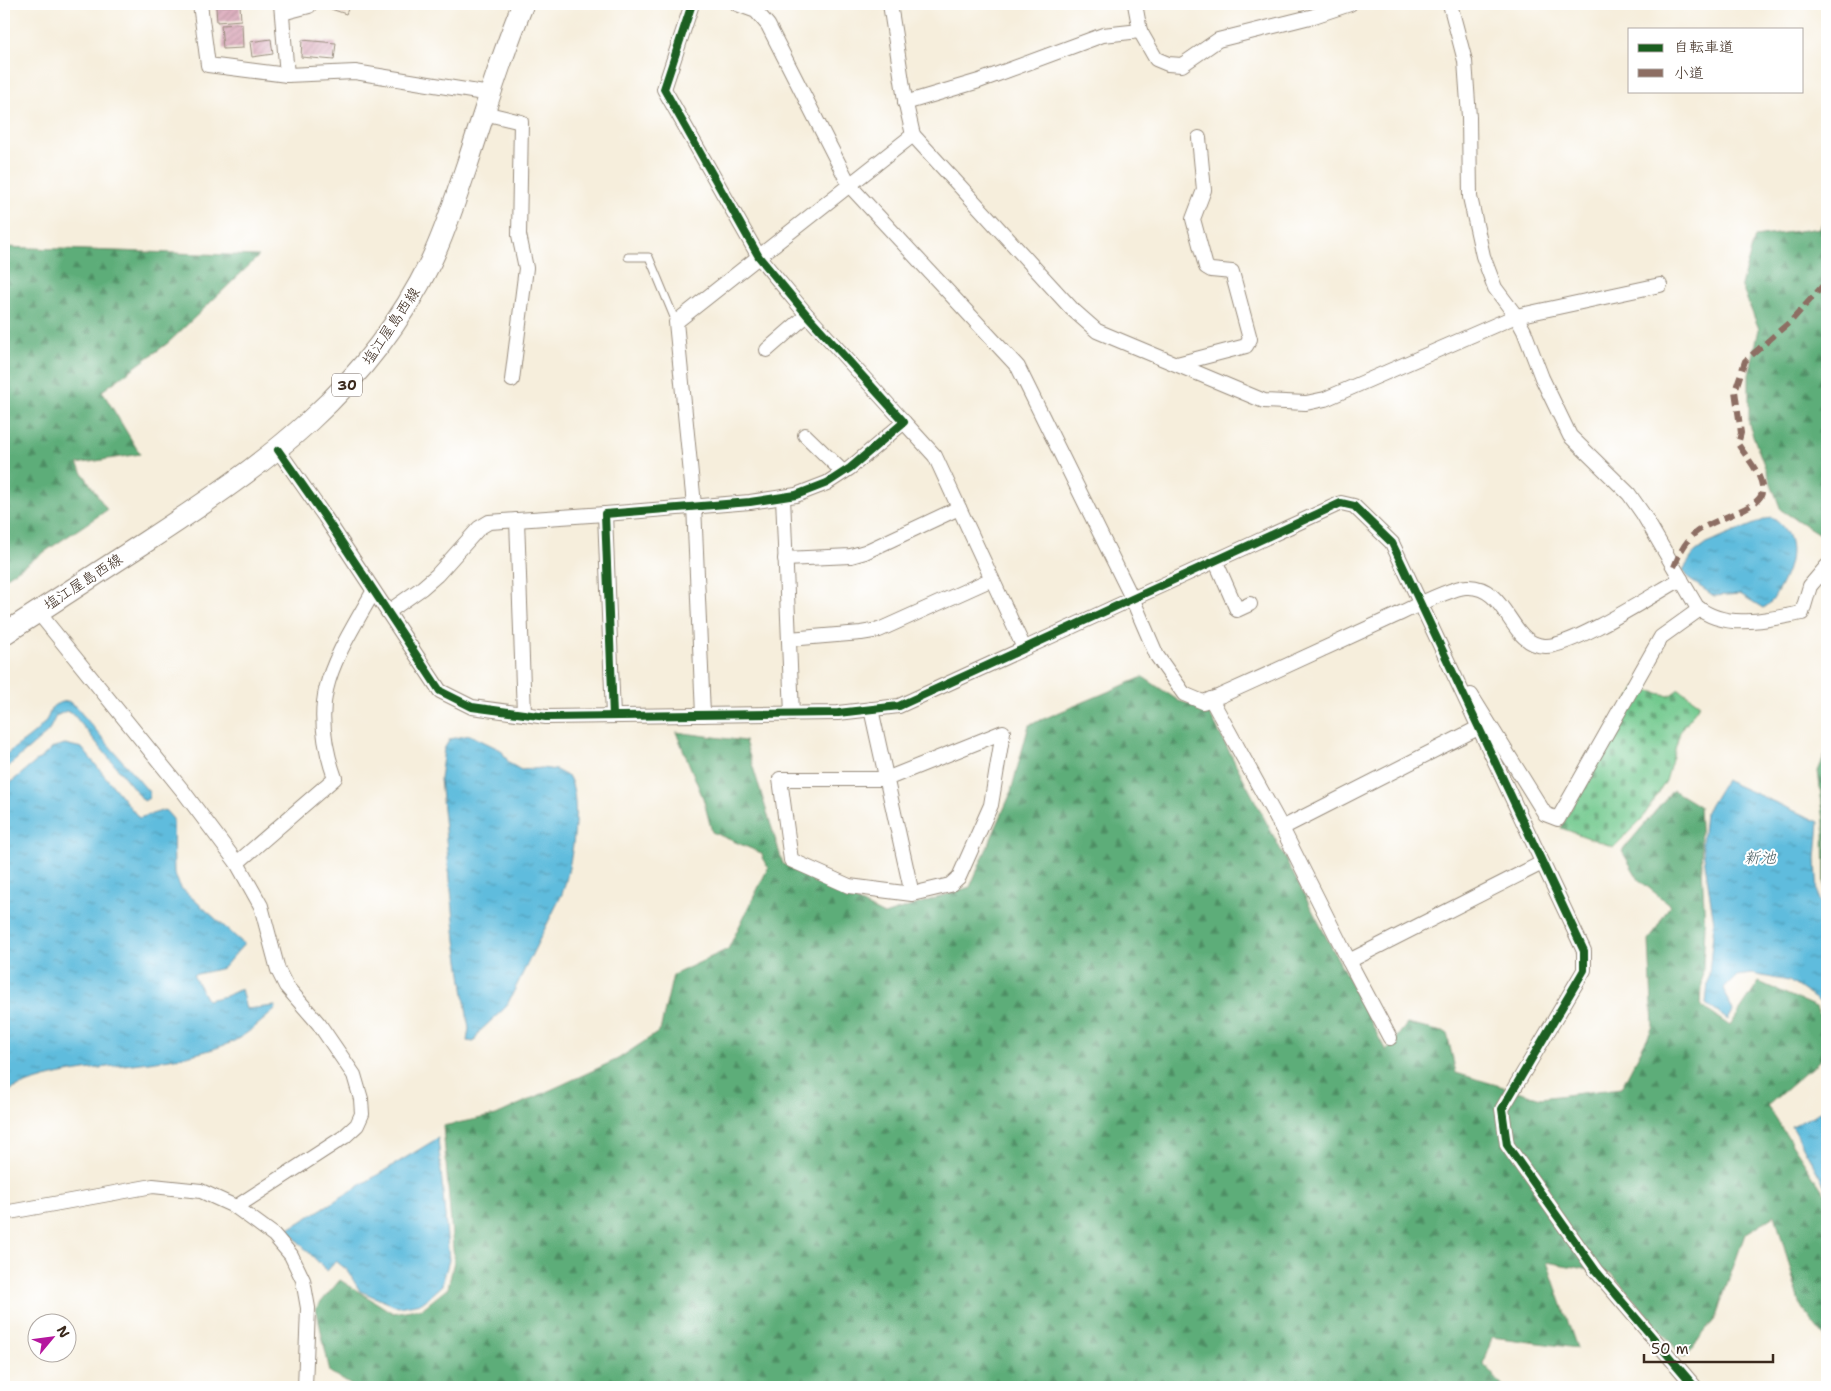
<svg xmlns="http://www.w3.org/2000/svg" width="1831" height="1391" font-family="'Shantell Sans','Klee One',sans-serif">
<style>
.forest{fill:url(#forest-firs);stroke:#4c6c4c}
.cemetery{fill:url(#cemetery-stones);stroke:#567a56}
.water{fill:url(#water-ripples);stroke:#4d737e}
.building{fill:url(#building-hatch)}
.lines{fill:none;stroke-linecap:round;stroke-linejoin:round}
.service-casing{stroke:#988c7d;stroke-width:9}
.minor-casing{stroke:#988c7d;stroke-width:16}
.primary-casing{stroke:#988c7d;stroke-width:23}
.service{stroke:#fff;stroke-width:7}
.minor{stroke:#fff;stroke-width:14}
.primary{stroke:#fff;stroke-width:21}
.quiet{stroke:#8d6e63;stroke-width:6;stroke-dasharray:12 6;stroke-linecap:butt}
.cycleway-casing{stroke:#fff;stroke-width:11}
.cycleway{stroke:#1b5e20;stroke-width:8}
.labels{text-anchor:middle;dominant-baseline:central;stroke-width:4;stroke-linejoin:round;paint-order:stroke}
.shield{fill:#fff;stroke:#766a62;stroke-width:1}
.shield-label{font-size:14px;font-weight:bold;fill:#3b2a1e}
.street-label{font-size:15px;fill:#3b2a1e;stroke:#fff}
.water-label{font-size:16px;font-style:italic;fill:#485d61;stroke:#fff}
</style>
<defs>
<pattern id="forest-firs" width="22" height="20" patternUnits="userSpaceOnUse" patternTransform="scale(1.25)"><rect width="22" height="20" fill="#5dad79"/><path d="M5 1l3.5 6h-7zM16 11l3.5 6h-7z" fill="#4e8d63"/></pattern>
<pattern id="cemetery-stones" width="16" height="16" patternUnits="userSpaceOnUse" patternTransform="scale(1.25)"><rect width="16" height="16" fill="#72c98e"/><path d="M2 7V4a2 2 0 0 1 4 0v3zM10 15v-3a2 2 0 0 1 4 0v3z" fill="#5fa373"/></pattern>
<pattern id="water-ripples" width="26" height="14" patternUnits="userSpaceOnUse" patternTransform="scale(1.25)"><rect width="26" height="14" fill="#5fbcdd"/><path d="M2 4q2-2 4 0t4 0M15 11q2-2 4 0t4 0" fill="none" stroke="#5099b3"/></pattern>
<pattern id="building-hatch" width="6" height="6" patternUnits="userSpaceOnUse" patternTransform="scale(1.25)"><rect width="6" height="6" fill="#d49aae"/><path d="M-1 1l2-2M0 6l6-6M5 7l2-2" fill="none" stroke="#ad7e8d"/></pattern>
</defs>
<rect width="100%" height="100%" fill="#fff"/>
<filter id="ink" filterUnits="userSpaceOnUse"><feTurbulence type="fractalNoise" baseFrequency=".02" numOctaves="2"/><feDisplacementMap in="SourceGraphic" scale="10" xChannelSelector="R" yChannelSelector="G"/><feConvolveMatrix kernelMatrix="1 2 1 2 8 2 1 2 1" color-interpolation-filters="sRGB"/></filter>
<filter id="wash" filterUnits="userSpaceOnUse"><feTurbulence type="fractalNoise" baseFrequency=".0096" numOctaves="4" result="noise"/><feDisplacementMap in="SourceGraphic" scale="20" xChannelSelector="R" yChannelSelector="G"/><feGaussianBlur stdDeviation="1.12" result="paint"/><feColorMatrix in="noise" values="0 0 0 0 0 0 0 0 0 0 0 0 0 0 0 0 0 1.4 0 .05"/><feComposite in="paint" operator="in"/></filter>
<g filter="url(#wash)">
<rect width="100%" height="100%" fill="#f6eedc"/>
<g class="forest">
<path d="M1827 211V539L1781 510 1749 425V375L1759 329 1741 285 1755 237 1820 228Z"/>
<path d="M4 247 259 256 168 343 102 391 140 454 77 464 107 510 4 579Z"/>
<path d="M1143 677 1179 701 1207 709 1386 1051 1407 1024 1447 1033 1456 1073 1541 1098 1621 1088 1653 1027 1649 941 1670 905 1639 880 1622 851 1673 790 1699 806 1705 927 1701 1006 1730 1026 1759 982 1816 1007 1827 1033V1054L1767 1106 1827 1197V1340L1801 1307 1775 1215 1745 1234 1715 1319 1684 1358 1612 1274 1547 1262 1577 1348 1492 1337 1484 1364 1503 1387H354L330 1372 316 1308 340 1280 393 1313 423 1308 448 1288 454 1261 443 1126 496 1115 618 1059 660 1031 673 975 728 949 768 868 761 853 712 832 703 798 676 732 745 741 783 864 884 915 970 887 1010 795 1029 725Z"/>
<path d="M1827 750V901L1825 898 1824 821 1818 771Z"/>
</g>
<path class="cemetery" d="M1636 687 1669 696 1679 689 1700 704 1680 732 1666 781 1642 819 1614 847 1561 828Z"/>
<g class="water">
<path d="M1771 517C1798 534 1794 561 1780 587 1775 596 1772 604 1763 608L1740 594 1714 596 1690 580 1683 570 1695 552 1706 544Z"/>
<path d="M68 701 76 707 149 792V798L144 801 73 714 66 711 56 716 48 732 4 770V756C16 746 34 736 44 723 54 711 45 705 68 701Z"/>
<path d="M470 735 501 750 509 763 521 770 542 768 556 770 569 777C583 802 571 868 562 894L506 1007 479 1032 474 1042 467 1041 469 1029 456 940 440 779 444 749 450 739Z"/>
<path d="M65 744 82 748 139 818 165 810 173 819 174 873 181 888 244 944 223 968 193 975 207 1000 226 996 241 989 246 1009 275 1006 276 1009C262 1021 247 1035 230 1043 159 1072 75 1058 4 1093V788L54 747Z"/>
<path d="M1725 780 1819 822 1816 859 1818 898 1827 913V1017L1820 1002 1789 981 1752 974 1737 976 1724 989 1733 1011 1728 1020 1706 1004 1714 923 1702 843 1705 813Z"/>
<path d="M1827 1109V1190L1792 1126Z"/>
<path d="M438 1138 449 1260 442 1285 422 1303 398 1307 360 1291 347 1270 336 1261 327 1271 287 1230Z"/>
</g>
<g id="blocks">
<g class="building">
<path d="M333 4H350L346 14 331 9Z"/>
<path d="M240 5 241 20 217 22 216 7Z"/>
<path d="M242 24 243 48 223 49 221 25Z"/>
<path d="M271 39 273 54 252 57 250 42Z"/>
<path d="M302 40 336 43 334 60 301 57Z"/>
</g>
</g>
</g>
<g filter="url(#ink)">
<use href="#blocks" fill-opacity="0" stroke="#988c7d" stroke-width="1"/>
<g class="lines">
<g class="service-casing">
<path id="service" d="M628 257H649L676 322"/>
</g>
<g class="minor-casing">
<g id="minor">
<path d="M200 4 208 65 287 75 355 72 490 94"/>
<path d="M281 4 287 75"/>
<path d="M737 4 756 11 768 25 850 186 1018 367 1132 598 1157 656 1184 694 1203 702 1220 696C1280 669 1340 641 1399 614 1411 608 1454 587 1466 587 1508 584 1509 647 1546 646 1574 646 1654 594 1681 579"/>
<path d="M1450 4 1465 61 1469 117 1470 197 1483 256 1495 288 1516 316 1524 331 1542 378 1570 436 1629 494 1643 514 1697 607C1726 631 1769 619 1802 613L1810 586 1827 566"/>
<path d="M282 13 309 6 310 4"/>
<path d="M1140 31 1156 59 1168 64 1182 65 1218 40 1314 16 1350 4"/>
<path d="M905 103 979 81 1103 35 1140 31 1135 4"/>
<path d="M484 113 521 122 519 235 526 268 512 380"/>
<path d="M913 135 1072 309 1097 331 1264 401 1306 403 1325 399 1516 316 1660 285"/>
<path d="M767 350 807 315"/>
<path d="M1177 364 1246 346 1250 339 1232 272 1211 270 1206 267 1193 219 1204 190 1199 138"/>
<path d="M904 422 935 456 1024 648"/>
<path d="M805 435 843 472"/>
<path d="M278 450 325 517 440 691 472 707 546 717 838 713 899 706 1341 503 1354 506 1392 543 1584 951V970L1502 1109 1507 1145 1596 1271 1695 1387"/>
<path d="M783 497 792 714"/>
<path d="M517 520 524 714"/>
<path d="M785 559 851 556 865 552 959 508"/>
<path d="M1215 560 1237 610 1250 604"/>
<path d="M38 612 183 791 237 863 261 906 278 970 286 986 319 1024 354 1075 361 1099 362 1114 357 1125 344 1137 236 1207"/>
<path d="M388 612 422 588 437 575 479 528 489 522 605 514"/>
<path d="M789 639 861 633 879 630 992 579"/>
<path d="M1471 695 1545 814 1558 819 1661 637 1700 609"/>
<path d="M1211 699 1282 828 1349 961 1542 863"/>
<path d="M871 709 912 894 849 886 791 860 780 779H886L1003 732 991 805 959 877 950 885 912 894"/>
<path d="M703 715 694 505 676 322 913 135 905 100 890 4"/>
<path d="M613 716 605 514 750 502 796 495 827 483 850 468 904 422 807 315 759 257 664 89 692 4"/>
<path d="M1282 828 1478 728"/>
<path d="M237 863 335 778C306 696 334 662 373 592"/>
<path d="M1349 961 1390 1038"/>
<path d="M4 1213 153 1186 201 1191 236 1207 274 1235 291 1255 303 1280 308 1308 305 1387"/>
</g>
</g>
<g class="primary-casing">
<path id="primary" d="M4 634C52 603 99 572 147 541 265 464 368 391 431 261 446 230 456 197 467 165 485 111 501 56 523 4"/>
</g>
<use href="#service" class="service"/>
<use href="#minor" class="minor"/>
<use href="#primary" class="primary"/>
<path class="quiet" d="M1674 567C1679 554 1684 544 1694 534 1710 519 1758 510 1762 493 1765 477 1746 457 1738 444L1741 433 1735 391 1745 361 1792 320 1827 281"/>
<g class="cycleway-casing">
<g id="cycleway">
<path d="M278 450 325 517 440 691 472 707 546 717 838 713 899 706 1341 503 1354 506 1392 543 1584 951V970L1502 1109 1507 1145 1596 1271 1695 1387"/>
<path d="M613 716 605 514 750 502 796 495 827 483 850 468 904 422 807 315 759 257 664 89 692 4"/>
</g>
</g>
<use href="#cycleway" class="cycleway"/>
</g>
</g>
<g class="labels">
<rect class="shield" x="332" y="373.5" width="30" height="23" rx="4"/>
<g class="shield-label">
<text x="347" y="385">30</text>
</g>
<g class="street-label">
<text transform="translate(391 326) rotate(-56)">塩江屋島西線</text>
<text transform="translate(83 582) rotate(-33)">塩江屋島西線</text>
</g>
<g class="water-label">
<text x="1760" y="857">新池</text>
</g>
</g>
<rect width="1831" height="1391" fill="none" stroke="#fff" stroke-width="20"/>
<rect x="1628" y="28" width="175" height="65" fill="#ffffff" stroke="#b1aaa5"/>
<rect x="1638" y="44" width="25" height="8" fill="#1b5e20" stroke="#b1aaa5"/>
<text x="1674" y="52" font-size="15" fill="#3b2a1e">自転車道</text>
<rect x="1638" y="69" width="25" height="8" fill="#8d6e63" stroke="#b1aaa5"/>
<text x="1674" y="78" font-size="15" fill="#3b2a1e">小道</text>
<g transform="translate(52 1338) rotate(61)"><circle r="24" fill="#ffffff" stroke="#b1aaa5"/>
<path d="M0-4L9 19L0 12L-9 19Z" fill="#b5179e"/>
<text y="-8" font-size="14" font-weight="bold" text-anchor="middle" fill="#3b2a1e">N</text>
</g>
<path d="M1644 1354v8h129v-8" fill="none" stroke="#3b2a1e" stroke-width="2.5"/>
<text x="1651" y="1354" font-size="15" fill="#3b2a1e" stroke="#ffffff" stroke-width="4" paint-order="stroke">50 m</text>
</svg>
